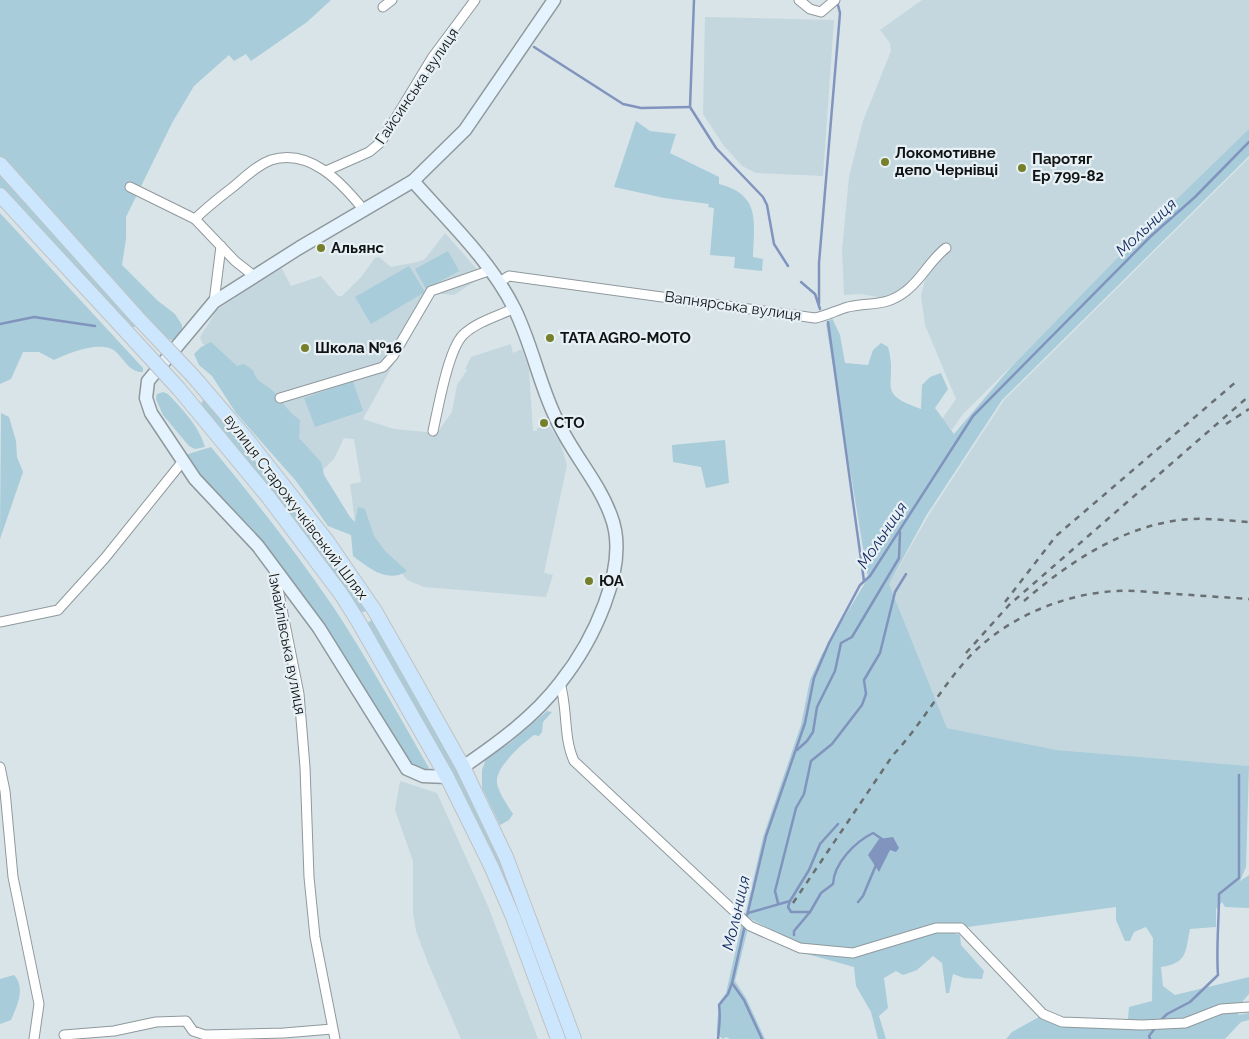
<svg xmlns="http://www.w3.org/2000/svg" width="1249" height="1039" font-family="Raleway,sans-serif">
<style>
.built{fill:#c4d7de}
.green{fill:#a8ccd9}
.water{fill:#8094be}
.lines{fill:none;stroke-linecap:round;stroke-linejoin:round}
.stream{stroke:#8094be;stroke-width:2.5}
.street-casing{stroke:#8f999d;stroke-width:11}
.secondary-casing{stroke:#8f999d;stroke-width:15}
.primary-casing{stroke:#c1c2c2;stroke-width:16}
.street{stroke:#fff;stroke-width:9}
.secondary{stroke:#e5f3fe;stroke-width:12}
.primary{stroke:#cbe6fd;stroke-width:14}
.rail{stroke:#696f72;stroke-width:2.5;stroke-dasharray:6 6;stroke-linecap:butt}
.primary-bridge-casing{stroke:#c1c2c2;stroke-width:16;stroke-linecap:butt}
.primary-bridge{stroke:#cbe6fd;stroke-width:14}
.poi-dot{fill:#76802b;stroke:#e7f1f5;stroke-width:2}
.labels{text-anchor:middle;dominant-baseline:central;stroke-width:4.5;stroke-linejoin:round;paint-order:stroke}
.street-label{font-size:15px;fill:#111415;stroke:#e7f1f5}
.poi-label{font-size:15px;font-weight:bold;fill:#111415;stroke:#e7f1f5;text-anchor:start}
.water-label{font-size:16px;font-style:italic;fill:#172c61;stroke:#e7f1f5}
</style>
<rect width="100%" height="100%" fill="#d9e4e8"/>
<g class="built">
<path d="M922 0H1249V130L962 415 952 430 942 419 956 399 925 325 921 296 925 280 936 260 950 250 947 244 937 249 908 284 885 298 860 294 844 295 842 250 849 177 863 121 891 51 890 43 880 30Z"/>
<path d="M705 17 834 20 823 176 756 173 742 166 724 146 703 114Z"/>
<path d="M1249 158V766L1057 750 947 728 889 584 930 513 1004 400Z"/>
<path d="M445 233 483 276 454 295 433 293 363 419 394 429 437 433 452 412 457 385 467 370 465 369 471 357 511 344 513 353 522 349 529 370 533 431H537V428L550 427 560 442 567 465 544 573 553 575 546 597 424 587 407 580 397 567 356 530 350 484 361 482 354 439 344 438 334 459 323 470 267 395 202 343 200 337 217 310 281 267 291 286 321 276 338 296H342L361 277 375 258 379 257 391 267 417 262 425 259Z"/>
<path d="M400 781 437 793 488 906 538 1039H461L428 963 416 931 413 912V861L395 810Z"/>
</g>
<g class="green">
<path d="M0 0H331L307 22 251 61 246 54 234 61 229 55 194 86 172 123 126 217V239L122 265 158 301 175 314 182 325V331L174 340 165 339 0 157Z"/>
<path d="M636 121 650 131 676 134 670 153 719 177V184C761 195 754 221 753 257L763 259 762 271 734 268 735 257 710 255 714 208 708 207 709 204 664 198 614 187Z"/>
<path d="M1249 129V156L1002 400 926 516 889 584 947 728 1057 750 1249 766 1246 867 1240 881 1249 875V908L1225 907 1222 902 1216 909V927L1190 929C1185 952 1188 963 1161 967L1163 986 1175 995 1249 977V994L1243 1001 1238 1015 1249 1013V1020L1241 1022 1225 1039H1006L1012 1032 1039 1017 1062 1025 1133 1027 1128 1019 1129 1007 1152 1001 1153 938 1146 927 1134 932 1130 941H1125L1116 920V907L967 927 928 925 960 935 961 945 984 971 982 979 964 978 953 974 949 993H946L942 963 933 956 917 970 903 975 896 971 884 978 888 1008 879 1016 886 1039H878L871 1012 856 986 854 967 807 954 817 948 800 945 745 916 763 837 801 725 810 680 822 654 868 578 826 324 832 318 840 335 845 363 868 365 873 350 881 343 888 347C899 386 873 392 921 409L922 385 930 377 941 373 948 389 935 408 954 434 1012 366 1142 233Z"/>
<path d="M0 174 137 325 130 329 0 188Z"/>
<path d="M0 213 143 368V372C130 373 124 359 115 351 102 340 68 353 54 360L39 352H23L11 379 0 384Z"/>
<path d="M448 251 459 271 426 289 415 269Z"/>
<path d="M409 266 425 292 371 324 355 297Z"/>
<path d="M211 342 237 366 244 364 253 370C256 382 264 383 272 390 283 400 286 411 300 420L299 438 321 462 324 475 350 517 355 522 358 507 365 509 374 536 385 551 407 571C388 584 369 568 353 556L351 535 328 526 296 481 236 413 212 376 199 365 194 354 201 347Z"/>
<path d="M353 381 363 411 315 427 304 398Z"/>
<path d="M163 392 168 394C184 411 198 425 205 447L195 449 189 446 163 415 156 399 157 394Z"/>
<path d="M203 400H208L281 490 368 608 366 611 359 613 200 406Z"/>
<path d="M1 413 9 417 16 441 17 457 23 472 0 539Z"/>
<path d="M725 440 729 483 706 488 701 467 673 462 672 445Z"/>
<path d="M211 447C254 499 296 552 334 608 368 660 398 714 429 768L424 770 409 762 338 645 260 543 206 485 185 455Z"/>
<path d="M373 619 458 769 522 907 518 910 513 909 366 624Z"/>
<path d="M547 711 552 712 543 722 542 732 539 736 534 735C522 744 495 767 497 783 498 792 508 806 513 814L509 820 500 825 482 788V770L486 759 511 742Z"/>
<path d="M742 922 748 928 735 981 746 998 765 1039H730L726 1037 723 1039 717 1034C716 1023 719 1015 718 1004L726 993Z"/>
<path d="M14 975C26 988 17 1006 11 1020L0 1024V979Z"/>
</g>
<path class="water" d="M893 837 899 848 896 852 890 850 879 872 868 855 879 839Z"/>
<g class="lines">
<g class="stream">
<path d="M694 0 690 107 716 148 763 197 767 205 774 244 788 266"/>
<path d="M534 47 623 104 641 108 690 107"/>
<path d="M801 282 815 294 820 309"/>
<path d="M819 304V263L840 13 838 5"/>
<path d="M828 322 864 581"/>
<path d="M0 324 34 317 95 326"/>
<path d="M797 750 807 741 813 732 817 707 835 671 841 643 852 637 899 558 900 532"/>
<path d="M838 824 820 844 809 870 790 901 788 907 791 912H810L821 893 833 884C834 863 855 842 873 833L882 839"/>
<path d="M858 902 863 896 876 865"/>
<path d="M778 903 775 891 796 808 804 794 811 761 832 744 862 705 866 694 864 680 880 653 895 592 906 574"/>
<path d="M748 913 790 901"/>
<path d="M746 920 766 836 805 723 814 678 829 643 860 585 870 576 973 416 1151 236 1195 197 1249 142"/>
<path d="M745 925 732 983 744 1000 762 1039"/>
<path d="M794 935V931L810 912"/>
<path d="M1161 1020 1167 1014 1190 1002 1218 975C1216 948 1219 922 1219 894L1239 878V775"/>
<path d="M718 1039C719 1027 721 1016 719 1005L728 994 732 983"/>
<path d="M1150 1039 1149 1036 1156 1027"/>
</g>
<g class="street-casing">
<g id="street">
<path d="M799 0 810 9 821 12 835 0"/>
<path d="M383 7 392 0"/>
<path d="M326 171 369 152 381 142 432 58 475 0"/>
<path d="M130 187 195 219 235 261 254 276"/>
<path d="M195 219C207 207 220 197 233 187 244 178 257 165 271 160 310 148 341 182 363 209"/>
<path d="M499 282 509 276 815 318C826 316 837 310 848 307 871 302 886 307 906 291 922 279 930 260 946 248"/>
<path d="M214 302 221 246"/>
<path d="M280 398 383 367 393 356 431 291 491 270"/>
<path d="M433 431C438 409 448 350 463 335 476 322 498 316 515 308"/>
<path d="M274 569 299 694 305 767 309 877 315 937 335 1039"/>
<path d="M0 622 58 610 105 558 183 461"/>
<path d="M560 683C568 709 563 737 574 761L750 926 800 948 853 953 936 928H961L1043 1014 1062 1022 1142 1025 1185 1023 1221 1009 1249 1007"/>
<path d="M0 767 5 791 13 877 39 1004 34 1039"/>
<path d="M64 1035 114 1031 156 1022 186 1021 193 1031 205 1035 284 1033 332 1029"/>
</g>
</g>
<g class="secondary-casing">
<g id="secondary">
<path d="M413 181C448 221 490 260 514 308 531 342 538 379 554 414 569 450 598 480 611 516 631 567 591 644 560 683 534 717 498 743 463 767"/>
<path d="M447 777 423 776 407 769 319 628 258 546 195 479 151 413 146 398 148 381 214 302 299 248 413 181 465 130 554 0"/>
</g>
</g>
<g class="primary-casing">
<g id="primary">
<path d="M0 164 137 317"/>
<path d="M0 195 124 329"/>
<path d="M193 376 246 438 327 541 375 611 413 678 463 767 506 857 574 1039"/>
<path d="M179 389 269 498 341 594 358 621 447 777 491 866 513 917 558 1039"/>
</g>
</g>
<use href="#street" class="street"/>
<use href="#secondary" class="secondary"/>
<use href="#primary" class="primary"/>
<g class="rail">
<path d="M1226 424 1249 409"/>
<path d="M1024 601C1070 561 1129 522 1192 519 1211 518 1230 521 1249 522"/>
<path d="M1005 602 1056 536 1237 381"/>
<path d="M966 653 1009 605 1249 396"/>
<path d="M793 903 893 755C922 724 942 686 970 656 1008 617 1063 594 1116 591 1131 590 1147 592 1162 593 1191 595 1220 597 1249 599"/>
</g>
<g class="primary-bridge-casing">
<g id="primary-bridge">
<path d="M137 317 193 376"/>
<path d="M124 329 179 389"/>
</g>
</g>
<use href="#primary-bridge" class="primary-bridge"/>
</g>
<g class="poi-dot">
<circle cx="885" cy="162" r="5"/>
<circle cx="1022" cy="168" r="5"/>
<circle cx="321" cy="248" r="5"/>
<circle cx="550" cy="338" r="5"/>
<circle cx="305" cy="348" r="5"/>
<circle cx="544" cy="423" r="5"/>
<circle cx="589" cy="581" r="5"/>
</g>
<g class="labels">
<g class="street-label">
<text transform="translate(417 86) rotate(-56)">Гайсинська вулиця</text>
<text transform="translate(733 306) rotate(8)">Вапнярська вулиця</text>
<text transform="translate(296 507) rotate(53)">вулиця Старожучківський Шлях</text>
<text transform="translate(287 644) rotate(79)">Ізмайлівська вулиця</text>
</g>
<g class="poi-label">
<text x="895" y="153">Локомотивне<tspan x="895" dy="17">депо Чернівці</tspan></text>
<text x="1032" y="159">Паротяг<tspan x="1032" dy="17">Ер 799-82</tspan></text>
<text x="331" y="248">Альянс</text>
<text x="560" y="338">TATA AGRO-MOTO</text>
<text x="315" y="348">Школа №16</text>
<text x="554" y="423">СТО</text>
<text x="599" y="581">ЮА</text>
</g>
<g class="water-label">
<text transform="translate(1146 227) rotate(-43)">Мольниця</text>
<text transform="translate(882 535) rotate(-56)">Мольниця</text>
<text transform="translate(736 913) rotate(-77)">Мольниця</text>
</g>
</g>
</svg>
